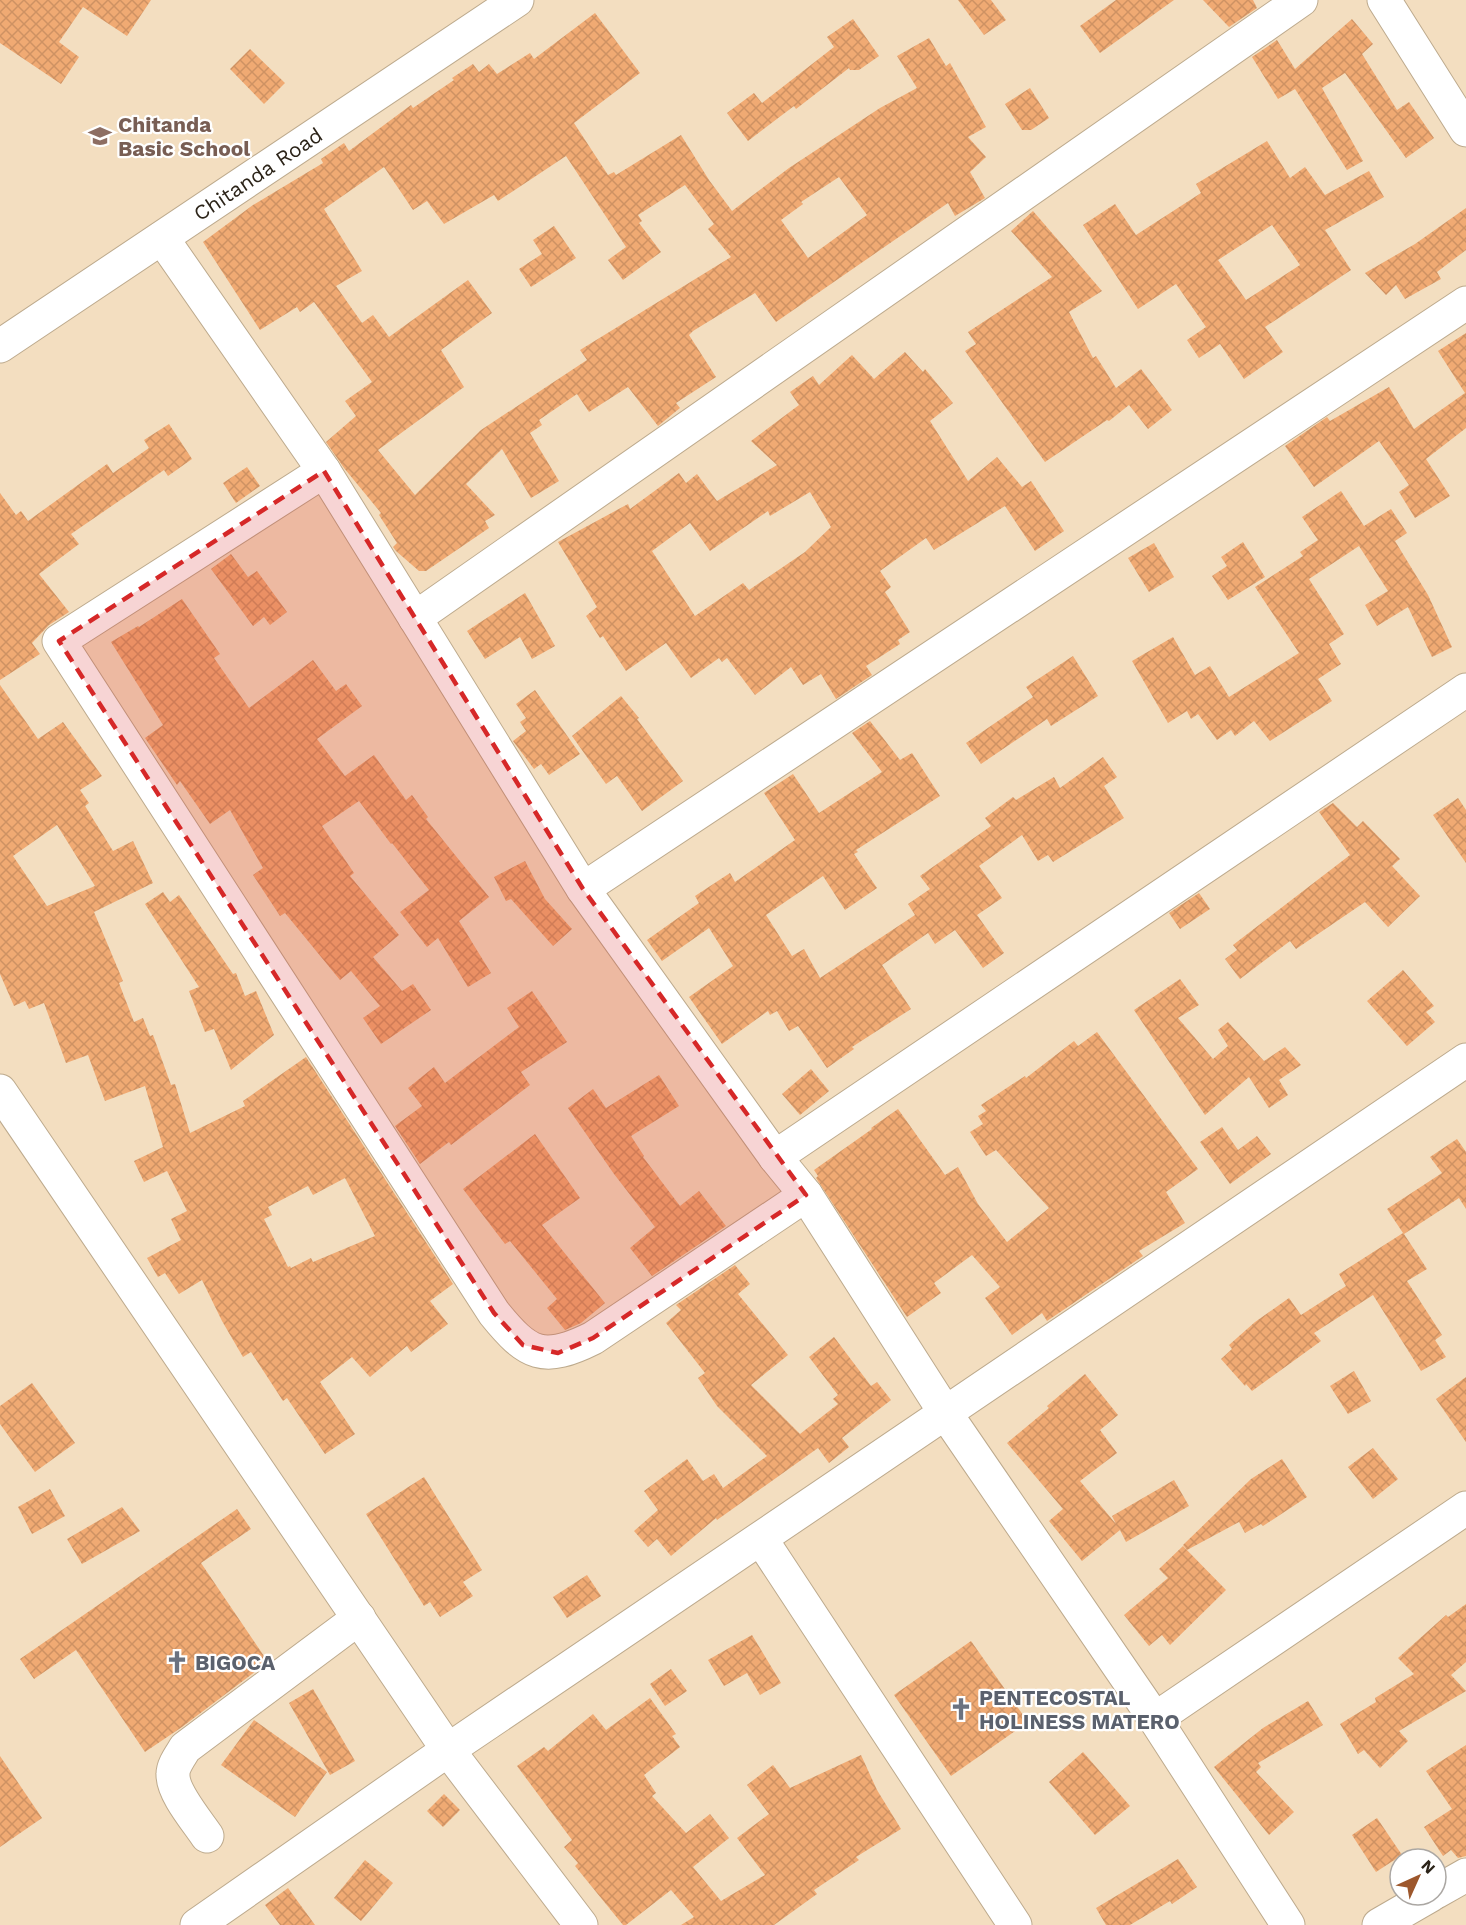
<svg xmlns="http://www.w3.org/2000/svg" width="1466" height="1925" font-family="'Work Sans',sans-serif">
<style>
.building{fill:url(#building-cross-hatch);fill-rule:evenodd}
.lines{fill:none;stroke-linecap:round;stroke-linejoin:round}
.minor-casing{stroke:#bdaa8d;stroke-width:35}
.minor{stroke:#fff;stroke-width:33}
.marked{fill:#d62828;fill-opacity:0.2;stroke:#d62828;stroke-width:4.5;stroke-dasharray:12 8;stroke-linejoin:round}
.labels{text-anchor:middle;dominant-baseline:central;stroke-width:4.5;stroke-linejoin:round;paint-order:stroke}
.education-label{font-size:21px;font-weight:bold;fill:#785e54;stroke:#fff;text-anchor:start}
.street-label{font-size:21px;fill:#2c2419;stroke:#fff}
.worship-label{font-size:21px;font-weight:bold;fill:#5b616d;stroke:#fff;text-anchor:start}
</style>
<defs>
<pattern id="building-cross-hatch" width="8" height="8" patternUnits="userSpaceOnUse" patternTransform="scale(1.5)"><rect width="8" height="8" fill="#f0aa73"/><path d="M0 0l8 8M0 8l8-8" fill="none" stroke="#ce9263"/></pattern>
</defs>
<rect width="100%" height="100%" fill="#f3dec0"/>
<g class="building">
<path d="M0 0H151L127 36 83 7 59 42 79 57 61 84 0 43Z"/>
<path d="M958 0H991L1006 20 984 35Z"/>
<path d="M1116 0H1174L1100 53 1080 26Z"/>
<path d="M1203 0H1253L1257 8 1229 27Z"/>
<path d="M595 13 640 73 574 123 608 175 614 172 616 175 681 135 709 180 732 211 789 168 880 108 917 88 897 56 929 38 946 66 950 63 986 127 968 137 986 157 970 172 985 198 955 216 948 203 776 322 755 293 693 331 689 335 716 377 676 403 680 408 658 426 628 387 589 412 577 394 539 420 542 425 530 433 559 481 531 498 502 449 466 484 495 515 485 521 489 528 426 571H419L396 551 393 547 397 543 379 515 381 513 344 468 326 442 356 416 345 401 372 382 314 302 300 312 297 307 260 330 203 242 253 205 323 163 321 159 344 143 349 151 411 105 413 108 454 80 452 78 473 64 479 72 489 64 497 74 530 53 534 59ZM566 156 626 247 608 260 623 280 661 252 639 223 642 221 638 215 685 185 714 224 708 229 731 257 580 350 587 360 481 430 415 495 378 450 464 387 441 350 492 313 468 280 389 337 373 315 362 323 336 286 362 271 324 209 384 167 413 210 427 201 444 224 494 195 498 201ZM839 177 867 215 808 258 781 220 803 204 801 202Z"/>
<path d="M853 19 879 56 859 70H850L849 68 796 109 794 106 748 141 727 113 754 93 762 103 834 47 827 37Z"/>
<path d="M1352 19 1373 44 1362 54 1397 110 1409 102 1434 138 1406 158 1345 73 1322 88 1363 161 1347 170 1295 89 1278 99 1252 57 1277 40 1295 69Z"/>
<path d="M250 49 285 83 264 104 230 69Z"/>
<path d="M1030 88 1049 118 1031 130H1022L1005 104Z"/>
<path d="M1267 141 1290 178 1305 167 1325 195 1369 171 1384 197 1325 230 1351 270 1265 327 1283 352 1244 379 1220 344 1199 358 1187 340 1206 327 1176 284 1138 309 1083 225 1115 204 1136 235 1201 193 1196 184ZM1272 225 1300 265 1246 300 1218 260Z"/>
<path d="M1466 208V250L1437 272 1441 279 1405 299 1396 285 1386 295 1365 273 1415 244Z"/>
<path d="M1033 211 1102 291 1069 312 1093 358 1096 356 1116 388 1141 369 1172 410 1148 429 1129 405 1109 421 1107 420 1045 462 965 351 976 344 968 332 1052 277 1011 231Z"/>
<path d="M554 226 576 258 531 287 519 269 542 254 533 240Z"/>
<path d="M1466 333V428L1426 459 1450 496 1415 518 1399 492 1409 485 1379 441 1314 487 1285 446 1327 417 1330 421 1389 387 1414 429 1465 393 1438 351Z"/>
<path d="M905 352 923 372 925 369 953 403 930 421 968 481 997 457 1022 487 1031 481 1064 531 1035 551 1005 506 934 550 926 538 880 571 891 587 885 592 910 632 898 640 900 644 866 666 872 675 836 699 821 674 803 685 791 667 755 695 727 658 722 662 719 658 691 678 666 643 626 671 603 636 600 638 586 616 597 607 558 542 628 504 630 509 679 473 686 483 697 474 717 501 777 465 751 441 799 405 790 392 813 376 819 385 852 355 874 379ZM810 492 831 527 805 552 749 590 743 583 695 616 652 551 690 523 710 551 768 511 770 516Z"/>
<path d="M169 424 192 459 168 476 164 470 71 534 79 544 39 574 69 612 49 625 32 643 40 654 0 680V493L16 515 21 511 28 521 107 464 113 473 149 448 144 440Z"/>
<path d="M247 467 260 486 236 503 223 483Z"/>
<path d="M1341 491 1364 526 1391 509 1407 533 1395 541 1428 595 1452 647 1432 657 1408 607 1377 626 1365 605 1388 591 1359 546 1309 579 1344 634 1329 644 1341 664 1318 679 1332 701 1270 741 1254 721 1235 736 1231 730 1217 740 1198 714 1191 719 1187 711 1168 723 1132 661 1173 637 1195 675 1210 666 1229 697 1299 653 1255 587 1303 556 1300 552 1318 540 1302 517Z"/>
<path d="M1243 542 1265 577 1228 600 1212 576 1227 566 1221 557Z"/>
<path d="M1154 543 1174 577 1149 592 1128 558Z"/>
<path d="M231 554 248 577 257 571 287 612 270 625 264 617 253 626 211 569Z"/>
<path d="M525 593 555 646 532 659 520 637 485 659 467 631Z"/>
<path d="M182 599 220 654 214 658 249 708 313 660 336 691 346 684 362 706 317 739 345 776 374 755 406 800 412 795 428 817 426 819 489 897 459 921 491 973 468 987 438 938 427 947 400 912 429 890 392 843 391 844 359 801 322 826 354 873 350 876 399 935 373 957 402 991 413 984 431 1010 381 1044 363 1018 380 1006 351 971 340 980 285 913 280 916 253 875 263 868 230 810 210 824 180 781 177 785 145 738 163 725 111 642 138 626 139 627Z"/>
<path d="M1073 656 1098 696 1051 726 1047 719 981 764 966 743 1033 697 1026 687Z"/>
<path d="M0 685 38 739 63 722 102 776 80 790 89 803 85 806 113 851 133 841 153 883 94 912 123 981 119 983 134 1022 143 1018 150 1036 153 1035 171 1085 175 1084 190 1133 245 1106 243 1101 306 1057 453 1284 430 1301 448 1324 411 1352 407 1346 370 1377 352 1357 320 1382 355 1434 325 1454 287 1398 283 1401 251 1352 243 1357 222 1321 202 1280 179 1294 165 1273 158 1277 147 1258 181 1240 171 1219 187 1211 167 1171 144 1182 134 1161 163 1147 145 1086 105 1101 88 1055 66 1063 44 1003 29 1009 25 1001 14 1006 0 974ZM57 825 95 886 47 906 13 856ZM345 1178 375 1236 313 1262 311 1258 291 1268 290 1266 288 1267 264 1219 272 1215 268 1207 308 1186 313 1195Z"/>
<path d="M535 690 580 754 549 775 541 764 534 769 513 741 526 731 520 722 526 718 516 704Z"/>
<path d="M621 696 639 718 637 719 683 781 642 811 617 776 606 784 572 736Z"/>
<path d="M870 721 900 760 912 753 940 796 856 850 858 852 854 854 877 888 845 910 823 876 766 915 792 956 804 949 820 978 915 915 908 904 930 889 920 876 991 826 985 818 1013 797 1016 800 1054 777 1060 788 1103 757 1117 777 1104 786 1124 818 1053 862 1048 855 1038 861 1022 835 979 866 1002 898 977 915 1004 953 983 968 955 930 935 944 928 933 882 965 911 1009 852 1047 854 1049 827 1068 798 1026 789 1031 777 1011 770 1015 768 1011 722 1044 689 997 733 966 709 928 662 961 647 940 699 903 695 896 730 873 735 882 795 840 764 793 793 774 819 813 882 772 852 733Z"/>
<path d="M1458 798 1466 810V863L1433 815Z"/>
<path d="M1333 803 1357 827 1363 821 1400 859 1392 866 1420 896 1388 927 1365 902 1296 949 1290 941 1240 979 1225 959 1237 950 1233 945 1350 855 1319 812Z"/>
<path d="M525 861 545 899 572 929 553 946 511 899 506 901 494 877Z"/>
<path d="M163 892 170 902 179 895 233 974 236 973 245 996 256 991 274 1035 231 1070 214 1029 205 1032 189 991 199 987 145 904Z"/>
<path d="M1199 893 1210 909 1180 929 1169 913Z"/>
<path d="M1403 970 1434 1006 1426 1012 1435 1022 1407 1046 1367 1001Z"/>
<path d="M1180 979 1199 1005 1178 1018 1213 1059 1228 1046 1218 1030 1228 1022 1264 1061 1285 1047 1301 1065 1279 1080 1288 1095 1269 1108 1249 1077 1205 1115 1134 1010Z"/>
<path d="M532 991 567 1042 521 1072 530 1085 451 1145 449 1142 420 1164 395 1126 422 1106 408 1088 434 1067 445 1083 519 1027 507 1008Z"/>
<path d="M1097 1032 1198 1169 1166 1192 1185 1223 1139 1251 1143 1256 1047 1321 1042 1313 1012 1335 985 1298 1000 1287 972 1255 934 1283 941 1293 907 1317 816 1178 818 1176 814 1170 872 1129 871 1128 898 1109 945 1175 958 1167 978 1204 1007 1242 1049 1208 996 1150 986 1156 970 1132 983 1124 978 1116 986 1111 981 1105 1025 1076 1026 1078 1074 1041 1078 1046Z"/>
<path d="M811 1069 829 1091 800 1115 782 1094Z"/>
<path d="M659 1075 679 1106 631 1136 644 1156 643 1157 680 1206 699 1191 726 1226 652 1276 630 1248 655 1227 614 1174 568 1108 593 1089 606 1108Z"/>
<path d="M1222 1127 1238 1150 1257 1136 1271 1154 1230 1184 1200 1142Z"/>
<path d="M535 1134 580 1198 542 1225 605 1303 581 1323 565 1330 547 1308 557 1299 510 1241 505 1244 463 1189Z"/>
<path d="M1457 1139 1466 1152V1209L1459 1198 1404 1234 1427 1269 1407 1281 1442 1335 1435 1340 1446 1357 1421 1371 1373 1295 1314 1333 1321 1341 1252 1391 1246 1384 1245 1386 1221 1359 1232 1349 1229 1345 1255 1322 1289 1298 1301 1315 1346 1286 1339 1274 1403 1233 1387 1209 1442 1173 1430 1157Z"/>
<path d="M735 1265 750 1284 738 1294 788 1355 751 1385 800 1434 838 1404 833 1399 838 1395 809 1357 834 1337 871 1386 877 1382 891 1400 842 1438 849 1447 829 1463 818 1448 717 1520 716 1518 671 1556 657 1539 648 1547 634 1531 658 1510 644 1491 687 1459 703 1481 714 1474 723 1488 767 1456 717 1406 698 1378 705 1373 666 1323 681 1310 676 1305Z"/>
<path d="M1354 1371 1371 1401 1348 1414 1330 1386Z"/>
<path d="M1085 1374 1118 1415 1100 1430 1117 1453 1080 1481 1116 1524 1112 1516 1174 1480 1189 1506 1126 1542 1120 1530 1082 1561 1049 1521 1063 1509 1007 1443 1049 1408 1047 1406Z"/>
<path d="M1466 1377V1442L1436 1399Z"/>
<path d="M32 1383 75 1443 35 1472 0 1424V1406Z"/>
<path d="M1373 1448 1398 1479 1373 1499 1348 1467Z"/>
<path d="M1282 1459 1307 1497 1263 1526 1261 1524 1245 1533 1239 1522 1187 1550 1183 1545 1251 1479Z"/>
<path d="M424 1477 482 1570 463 1582 473 1596 440 1617 430 1602 424 1606 366 1514Z"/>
<path d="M50 1489 65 1516 32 1534 18 1507Z"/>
<path d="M122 1507 140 1531 82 1564 67 1539Z"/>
<path d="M237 1509 251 1529 201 1563 268 1662 182 1727 145 1752 76 1650 34 1679 20 1659Z"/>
<path d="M1183 1546 1226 1590 1170 1645 1162 1635 1149 1646 1124 1615 1168 1578 1159 1569Z"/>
<path d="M587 1575 601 1596 567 1618 553 1597Z"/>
<path d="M1466 1604V1662L1451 1675 1466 1691 1399 1731 1408 1741 1380 1768 1364 1750 1358 1754 1340 1724 1376 1702 1375 1698 1414 1674 1398 1658 1446 1615 1448 1617Z"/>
<path d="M752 1635 781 1683 760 1695 747 1673 724 1686 708 1660Z"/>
<path d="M971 1641 1028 1722 951 1776 894 1695Z"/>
<path d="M671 1669 687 1691 665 1706 650 1684Z"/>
<path d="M313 1689 355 1761 330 1775 289 1703Z"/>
<path d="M650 1698 676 1734 672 1736 680 1747 644 1775 656 1793 652 1796 686 1833 710 1814 729 1838 693 1867 721 1901 765 1875 737 1838 769 1814 747 1785 773 1765 790 1788 861 1755 877 1790 901 1829 856 1857 859 1860 814 1890 817 1894 774 1925H681L694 1917 671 1890 626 1925H623L575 1866 578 1863 564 1847 572 1840 517 1766 544 1747 548 1751 593 1714 606 1730Z"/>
<path d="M1308 1701 1323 1725 1258 1763 1261 1767 1256 1772 1294 1812 1269 1835 1214 1767 1263 1728Z"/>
<path d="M254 1720 327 1772 295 1817 221 1765Z"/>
<path d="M1466 1745V1856L1458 1858 1451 1850 1443 1856 1424 1827 1452 1809 1426 1771Z"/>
<path d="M1083 1752 1130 1806 1095 1835 1049 1782Z"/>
<path d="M0 1756 42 1818 0 1847Z"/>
<path d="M444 1794 460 1810 443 1827 427 1811Z"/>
<path d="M1377 1818 1402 1855 1376 1872 1352 1835Z"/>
<path d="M1178 1859 1197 1887 1172 1904 1170 1901 1130 1925H1106L1096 1908Z"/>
<path d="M365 1860 393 1883 361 1921 334 1898Z"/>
<path d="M288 1888 315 1925H280L265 1905Z"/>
</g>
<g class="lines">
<g class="minor-casing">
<g id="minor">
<path d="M1384 0 1466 130"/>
<path d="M162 238 324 471 583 889 775 1157 806 1195 946 1414 1155 1719 1288 1925"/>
<path id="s1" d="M0 346 517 0"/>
<path d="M324 471 59 641 494 1313C528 1355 543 1363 593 1338L806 1195"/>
<path d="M415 618 1301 0"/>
<path d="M583 889 1466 303"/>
<path d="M0 1091 448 1750 581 1925"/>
<path d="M775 1157 1466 690"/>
<path d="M761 1539 1015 1925"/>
<path d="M1155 1719 1466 1508"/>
<path d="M207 1836C197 1821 172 1792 173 1774 173 1765 181 1755 185 1748L359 1618"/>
<path d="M1436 1892 1466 1875"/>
<path d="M197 1925 448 1750 1466 1060"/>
<path d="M1379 1925 1431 1895"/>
</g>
</g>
<use href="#minor" class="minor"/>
</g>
<path class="marked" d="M324 471 583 889 806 1195 593 1338 558 1353 523 1345 494 1313 59 641Z"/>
<defs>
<g id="school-bare" transform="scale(1.8)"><path d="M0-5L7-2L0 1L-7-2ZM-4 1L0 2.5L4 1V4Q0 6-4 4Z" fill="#8d6e63" stroke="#fff" stroke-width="2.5" paint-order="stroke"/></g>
<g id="church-bare" transform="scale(1.8)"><path d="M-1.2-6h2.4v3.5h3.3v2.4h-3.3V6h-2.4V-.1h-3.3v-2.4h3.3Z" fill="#6b7280" stroke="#fff" stroke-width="2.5" paint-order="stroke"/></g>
</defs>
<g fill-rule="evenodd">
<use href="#school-bare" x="100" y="136"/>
<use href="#church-bare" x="177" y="1662"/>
<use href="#church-bare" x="961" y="1709"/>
</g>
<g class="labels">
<g class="education-label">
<text x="118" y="124">Chitanda<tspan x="118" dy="24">Basic School</tspan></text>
</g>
<g class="street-label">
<text stroke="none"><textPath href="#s1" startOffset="310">Chitanda Road</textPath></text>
</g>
<g class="worship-label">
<text x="195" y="1662">BIGOCA</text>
<text x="979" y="1697">PENTECOSTAL<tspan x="979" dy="24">HOLINESS MATERO</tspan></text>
</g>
</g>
<g transform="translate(1418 1877) rotate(45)"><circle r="28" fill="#ffffff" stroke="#aba7a3" stroke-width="1.5"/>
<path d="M0-4.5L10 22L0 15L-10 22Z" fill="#9d572c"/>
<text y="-9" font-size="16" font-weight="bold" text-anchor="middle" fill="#2c2419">N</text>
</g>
</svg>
